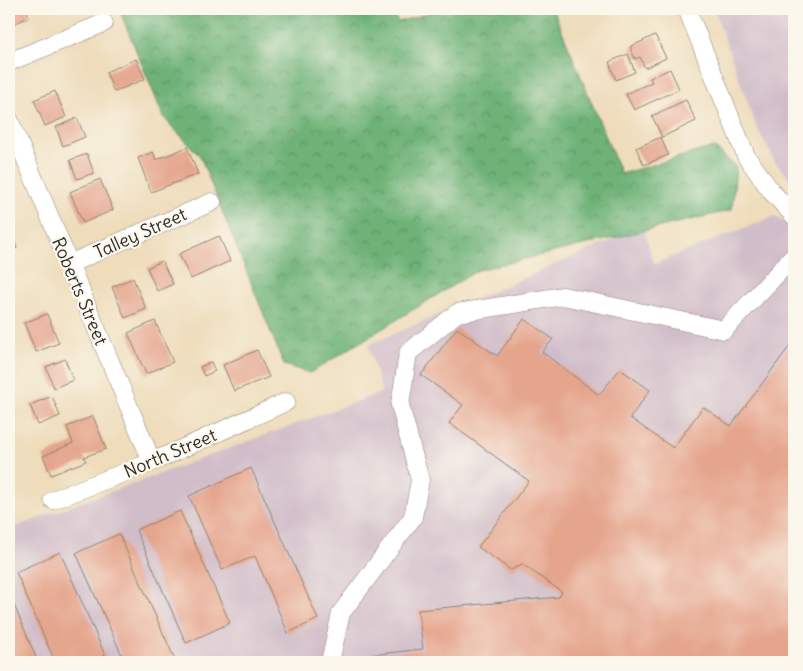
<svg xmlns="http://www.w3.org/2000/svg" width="803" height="671" font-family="Delius,sans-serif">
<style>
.industrial{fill:#d1bdc9}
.forest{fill:url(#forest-crowns);stroke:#4c6e51}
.building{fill:#e5a48c}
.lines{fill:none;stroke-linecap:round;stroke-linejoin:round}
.minor-casing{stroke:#8c8472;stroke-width:19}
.minor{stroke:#fff;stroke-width:18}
.labels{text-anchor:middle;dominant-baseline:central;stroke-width:4.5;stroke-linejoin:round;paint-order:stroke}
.street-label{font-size:18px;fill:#2b2b2b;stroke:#fbf7ec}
</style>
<defs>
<pattern id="forest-crowns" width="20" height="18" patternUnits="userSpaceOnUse" patternTransform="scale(1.25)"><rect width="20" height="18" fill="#6eb277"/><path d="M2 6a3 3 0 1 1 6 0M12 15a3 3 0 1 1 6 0" fill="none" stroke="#5b9162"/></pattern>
</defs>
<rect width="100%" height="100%" fill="#fbf7ec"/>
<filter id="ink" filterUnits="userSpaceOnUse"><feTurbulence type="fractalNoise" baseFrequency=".02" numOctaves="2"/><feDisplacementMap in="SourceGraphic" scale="10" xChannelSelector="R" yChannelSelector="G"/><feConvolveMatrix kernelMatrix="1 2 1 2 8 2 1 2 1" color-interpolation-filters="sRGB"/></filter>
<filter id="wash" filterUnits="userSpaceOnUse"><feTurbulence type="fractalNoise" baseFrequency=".0096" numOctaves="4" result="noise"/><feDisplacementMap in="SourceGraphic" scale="20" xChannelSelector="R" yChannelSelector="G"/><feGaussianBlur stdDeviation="1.12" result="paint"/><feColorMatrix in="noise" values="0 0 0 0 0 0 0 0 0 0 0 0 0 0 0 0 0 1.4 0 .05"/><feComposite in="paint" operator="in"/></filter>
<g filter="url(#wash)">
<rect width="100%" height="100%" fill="#eedcba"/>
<g class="industrial">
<path d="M714 9H794V184L775 162 756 126Z"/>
<path d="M775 216 794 230V662H9V529L382 392 368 345 643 227 654 264Z"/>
</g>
<path class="forest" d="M119 9H392L398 22 443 9H553L621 174 714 147 736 167 732 210 478 270 310 373 284 365 200 156 164 118Z"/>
<g id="blocks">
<g class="building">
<path d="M9 9H26L29 17 9 26Z"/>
<path d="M655 35 666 58 645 68 640 57 635 59 630 47Z"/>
<path d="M628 54 635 72 616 80 609 62Z"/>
<path d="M136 59 145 79 114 92 106 72Z"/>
<path d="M670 69 679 89 634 110 626 94 652 82 650 78Z"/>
<path d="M55 91 66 117 45 126 34 100Z"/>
<path d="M686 100 696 121 662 137 652 116Z"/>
<path d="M77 118 85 137 63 146 56 127Z"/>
<path d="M661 137 668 155 644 165 636 148Z"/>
<path d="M187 147 198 174 151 192 138 158 153 152 156 160Z"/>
<path d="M87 154 94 173 77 179 70 160Z"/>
<path d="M100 179 113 210 83 223 70 192Z"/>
<path d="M9 228 17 248 9 252Z"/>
<path d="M219 236 230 261 191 279 179 254Z"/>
<path d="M162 261 173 284 157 291 147 268Z"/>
<path d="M133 278 146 309 125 318 112 287Z"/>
<path d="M47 314 59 343 36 352 24 323Z"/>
<path d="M524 319 553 339 542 352 599 395 620 369 650 390 630 418 673 448 703 407 731 426 794 340V662H371L370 655 423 649 418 610 559 597 562 592 522 564 511 570 478 547 529 481 449 423 463 405 421 375 457 328 497 356Z"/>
<path d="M155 321 173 362 146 374 128 333Z"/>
<path d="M257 350 269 377 234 391 223 365Z"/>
<path d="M65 359 73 380 54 388 46 367Z"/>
<path d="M211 362 215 371 204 376 200 367Z"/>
<path d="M52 396 60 416 38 425 30 405Z"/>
<path d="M93 416 106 449 84 457 86 461 51 475 43 456 73 443 67 427Z"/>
<path d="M251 468 318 619 288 633 255 556 222 570 189 496Z"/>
<path d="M180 511 230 623 186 643 136 530Z"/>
<path d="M119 534 176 662H125L76 553Z"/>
<path d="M60 552 108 662H55L16 572Z"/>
<path d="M9 593 38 662H9Z"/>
</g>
</g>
</g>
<g filter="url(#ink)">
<use href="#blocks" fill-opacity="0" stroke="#8c8472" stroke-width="1"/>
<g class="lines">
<g class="minor-casing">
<g id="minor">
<path d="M687 9 746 156 771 191 794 216"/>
<path d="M9 62 104 23"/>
<path d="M9 119 152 462"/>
<path d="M69 264 212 202"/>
<path d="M53 500 152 462 286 402"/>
<path d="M330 662 341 613 413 517 420 480 400 405 408 353 457 313 563 296 724 330 794 256"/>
</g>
</g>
<use href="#minor" class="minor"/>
</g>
</g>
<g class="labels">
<g class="street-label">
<text transform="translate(140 233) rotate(-24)">Talley Street</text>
<text transform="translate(80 291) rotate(67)">Roberts Street</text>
<text transform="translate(170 453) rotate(-23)">North Street</text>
</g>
</g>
<rect width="803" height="671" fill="none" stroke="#fbf7ec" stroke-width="30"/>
</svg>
